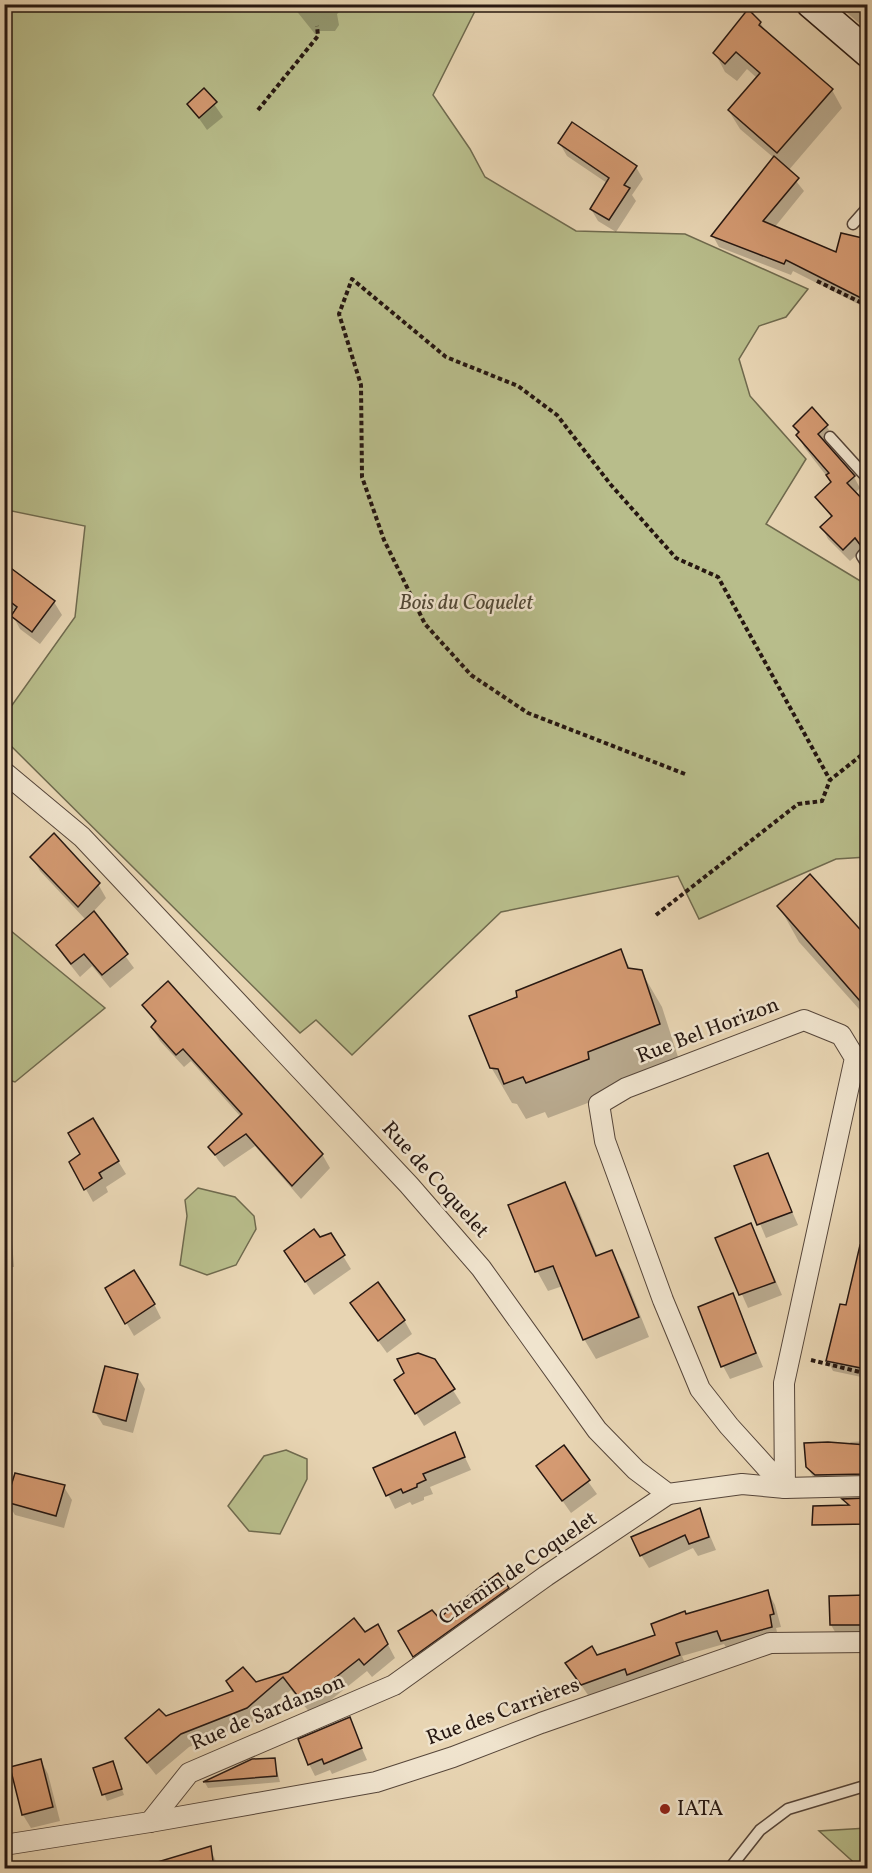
<svg xmlns="http://www.w3.org/2000/svg" width="872" height="1873" font-family="Vollkorn,serif">
<style>
.green{fill:#b8bd8b;stroke:#6f6a4e;stroke-width:1.5}
.shadow{fill:#0003}
.building{fill:#d49a72;stroke:#261711;stroke-width:1.5}
.lines{fill:none;stroke-linecap:round;stroke-linejoin:round}
.lane-casing{stroke:#56463a;stroke-width:13}
.street-casing{stroke:#56463a;stroke-width:22}
.secondary-casing{stroke:#261711;stroke-width:31}
.path{stroke:#261711;stroke-width:4;stroke-dasharray:4.5 3;stroke-linecap:butt}
.lane{stroke:#f0e4ce;stroke-width:10}
.street{stroke:#f0e4ce;stroke-width:20}
.secondary{stroke:#f0e4ce;stroke-width:28}
.poi-dot{fill:#8f2418;stroke:#f0e4ce;stroke-width:2}
.labels{text-anchor:middle;dominant-baseline:central;stroke-width:5;stroke-linejoin:round;paint-order:stroke}
.park-label{font-size:21px;font-style:italic;fill:#524936;stroke:#f0e4ce}
.street-label{font-size:21px;fill:#261711;stroke:#f0e4ce}
.poi-label{font-size:21px;fill:#261711;stroke:#f0e4ce;text-anchor:start}
</style>
<rect width="100%" height="100%" fill="#e8d5b3"/>
<filter id="stains"><feTurbulence type="fractalNoise" baseFrequency=".00333" numOctaves="4"/><feColorMatrix values="0 0 0 0 .2 0 0 0 0 .09 0 0 0 0 .02 0 0 0 .5 -.17"/></filter>
<radialGradient id="worn" r=".72"><stop offset=".6" stop-color="#630" stop-opacity="0"/><stop offset="1" stop-color="#630" stop-opacity=".3"/></radialGradient>
<g class="green">
<path d="M4 5H478L433 95 470 149 485 177 576 231 685 234 808 289 786 317 759 326 739 359 750 396 806 459 766 524 867 585V857L836 859 699 919 678 876 501 912 352 1055 316 1020 300 1033 5 740V715L75 617 85 526 12 511 5 520Z"/>
<path d="M5 926 105 1008 15 1082 5 1079Z"/>
<path d="M198 1188 235 1197 254 1216 256 1229 236 1265 207 1275 180 1265 187 1216 185 1200Z"/>
<path d="M286 1450 307 1459V1479L280 1534 249 1531 228 1506 264 1456Z"/>
<path d="M867 1828V1868H860L819 1831Z"/>
</g>
<g class="shadow">
<path d="M291 4H348L337 14 339 25 335 31H319L315 34Z"/>
<path d="M837 4H868V31Z"/>
<path d="M760 22 767 34 832 90 842 108 788 171 804 191 774 228 837 254 861 242 868 244V309L793 271 791 275 719 247 713 236 774 158 740 129 729 111 757 78 747 69 737 81 725 72 715 53Z"/>
<path d="M204 90 223 117 207 130 189 104Z"/>
<path d="M560 144 636 167 643 179 632 195 636 201 616 232 598 221 591 209 607 183 567 156Z"/>
<path d="M826 425 833 437 825 444 854 477 860 488 855 493 868 507V550L863 549 850 561 828 539 822 527 832 518 817 497 832 483 804 447 795 427Z"/>
<path d="M4 565 54 602 62 615 40 644 20 629 13 616 16 612 4 603Z"/>
<path d="M32 857 98 884 106 898 93 912 134 968 110 988 92 966 80 977 65 958 57 945 86 920 40 871Z"/>
<path d="M809 876 868 939V1019L799 942 779 906Z"/>
<path d="M620 951 631 970 641 971 662 1007 679 1060 609 1095 548 1118 545 1112 526 1119 517 1104 512 1103 491 1067 519 998Z"/>
<path d="M144 1005 322 1154 330 1168 301 1199 255 1146 224 1167 218 1160 210 1147 241 1117 191 1061 184 1067 160 1041 152 1028 156 1023Z"/>
<path d="M767 1154 798 1225 766 1238 736 1167Z"/>
<path d="M118 1161 126 1174 106 1187 108 1192 93 1202 71 1162Z"/>
<path d="M565 1184 576 1203 598 1257 611 1252 623 1272 649 1337 596 1359 584 1339 563 1286 548 1291 537 1271Z"/>
<path d="M868 1222V1373L866 1378 833 1371 828 1361 847 1307Z"/>
<path d="M751 1225 782 1295 748 1308 717 1238Z"/>
<path d="M4 1228 12 1241 14 1267H11L4 1327Z"/>
<path d="M286 1252 343 1256 351 1269 314 1295Z"/>
<path d="M107 1289 154 1304 161 1318 134 1336Z"/>
<path d="M732 1295 763 1367 730 1379 723 1366Z"/>
<path d="M360 1316 404 1320 412 1334 387 1353Z"/>
<path d="M434 1360 461 1403 424 1426 404 1394Z"/>
<path d="M137 1376 145 1389 133 1433 103 1425 95 1412Z"/>
<path d="M454 1434 471 1470 430 1487 433 1494 424 1497V1500L412 1505 410 1502 395 1509 375 1468Z"/>
<path d="M868 1441V1486L815 1480 807 1467 852 1445 850 1442Z"/>
<path d="M563 1447 597 1494 571 1513 538 1466Z"/>
<path d="M64 1487 72 1500 64 1528 15 1515 7 1502Z"/>
<path d="M699 1510 716 1550 698 1556 693 1548 649 1568 641 1555Z"/>
<path d="M868 1515V1535H865L857 1518Z"/>
<path d="M507 1589 513 1598 419 1665 400 1631 438 1620Z"/>
<path d="M768 1592 775 1605 781 1627 776 1628 779 1640 730 1654 724 1644 682 1656 687 1668 590 1698 567 1664 597 1657 657 1636 685 1615Z"/>
<path d="M868 1596V1637H838L831 1625V1597Z"/>
<path d="M364 1634 385 1639 395 1658 372 1677 367 1671 312 1715 291 1690 254 1721 189 1747 156 1775 127 1738 166 1718 288 1673Z"/>
<path d="M349 1719 367 1760 332 1774 330 1770 315 1776 309 1764Z"/>
<path d="M274 1759 280 1782 208 1788 205 1783 252 1761Z"/>
<path d="M41 1761 48 1774 60 1821 31 1828 23 1815 12 1768Z"/>
<path d="M112 1763 124 1795 107 1801 95 1769Z"/>
<path d="M210 1848 219 1868H181Z"/>
</g>
<g class="building">
<path d="M748 9 761 22 759 25 833 89 777 153 728 110 760 73 736 52 725 64 713 53Z"/>
<path d="M204 88 217 102 199 118 187 104Z"/>
<path d="M572 122 637 166 624 185 630 188 609 220 590 209 609 178 558 143Z"/>
<path d="M774 156 799 178 763 221 836 252 841 233 867 239V301L786 260 784 264 711 236Z"/>
<path d="M812 407 828 425 818 434 855 476 847 483 867 504V542L861 546 855 538 843 550 820 527 832 516 815 497 831 482 826 475 829 473 796 435 799 432 793 426Z"/>
<path d="M4 563 55 601 32 632 11 616 17 607 4 597Z"/>
<path d="M54 833 100 883 78 907 30 857Z"/>
<path d="M810 874 867 937V1009L777 906Z"/>
<path d="M94 911 128 954 102 975 84 954 71 964 56 945Z"/>
<path d="M621 949 628 968 642 970 660 1024 588 1052 589 1059 526 1083 523 1077 504 1084 498 1069 490 1068 469 1016 517 997 516 991Z"/>
<path d="M168 981 323 1154 292 1186 246 1134 215 1155 208 1147 242 1114 183 1049 176 1055 151 1027 156 1021 142 1005Z"/>
<path d="M93 1118 119 1161 99 1173 102 1178 84 1190 69 1162 80 1154 68 1133Z"/>
<path d="M768 1153 792 1212 757 1225 734 1166Z"/>
<path d="M565 1182 596 1256 612 1250 639 1317 583 1340 553 1266 535 1272 508 1205Z"/>
<path d="M751 1223 775 1282 739 1295 715 1238Z"/>
<path d="M314 1229 320 1237 331 1233 345 1255 305 1282 284 1251Z"/>
<path d="M860 1245 867 1246V1339L861 1368 826 1361 840 1304 846 1305Z"/>
<path d="M134 1270 155 1304 125 1324 105 1288Z"/>
<path d="M378 1282 405 1320 378 1341 350 1303Z"/>
<path d="M733 1293 756 1353 721 1367 698 1307Z"/>
<path d="M418 1353 435 1359 455 1389 415 1414 394 1380 404 1373 397 1359Z"/>
<path d="M105 1366 138 1374 126 1421 93 1412Z"/>
<path d="M455 1432 465 1457 423 1474 426 1480 417 1484V1487L403 1493 401 1489 386 1496 373 1468Z"/>
<path d="M828 1442 867 1445V1474L815 1475 806 1467 804 1443Z"/>
<path d="M564 1445 590 1480 562 1501 536 1466Z"/>
<path d="M15 1473 65 1485 56 1516 6 1502Z"/>
<path d="M867 1498V1524L812 1525 813 1506 849 1505 842 1499Z"/>
<path d="M700 1508 709 1537 689 1544 685 1535 640 1556 631 1537Z"/>
<path d="M498 1573 509 1588 413 1657 398 1631 432 1610 439 1618Z"/>
<path d="M768 1590 774 1614 770 1615 772 1627 721 1641 717 1631 676 1643 680 1655 627 1675 625 1669 581 1685 565 1663 592 1646 597 1655 655 1635 651 1624 685 1611 686 1614Z"/>
<path d="M867 1595V1625H830L829 1596Z"/>
<path d="M354 1618 365 1632 378 1624 388 1644 364 1665 359 1659 303 1703 283 1677 247 1708 181 1734 147 1763 125 1738 159 1709 166 1716 233 1691 226 1681 243 1667 256 1682 288 1672Z"/>
<path d="M350 1717 362 1748 324 1764 322 1759 308 1765 298 1739Z"/>
<path d="M275 1758 277 1776 203 1782 252 1759Z"/>
<path d="M41 1759 53 1807 22 1815 10 1767Z"/>
<path d="M113 1761 122 1789 102 1795 93 1768Z"/>
<path d="M211 1846 214 1869H154V1863Z"/>
</g>
<g class="lines">
<g class="lane-casing">
<g id="lane">
<path d="M853 224 868 207"/>
<path d="M830 437 868 479"/>
<path d="M867 564 862 556 868 549"/>
<path d="M730 1868 760 1830 788 1809 868 1785"/>
</g>
</g>
<g class="street-casing">
<g id="street">
<path d="M4 772 82 837 409 1185 481 1268 597 1430 636 1470 668 1494 742 1484 785 1488 868 1486"/>
<path d="M804 1020 841 1035 855 1058 784 1383 785 1488 729 1426 700 1389 663 1300 605 1141 599 1104 626 1088Z"/>
<path d="M150 1822 189 1773 394 1685 546 1576 668 1494"/>
<path d="M4 1845 150 1822 376 1782 453 1757 541 1723 770 1643 868 1642"/>
</g>
</g>
<g class="secondary-casing">
<path id="secondary" d="M811 4 868 53"/>
</g>
<g class="path">
<path d="M258 110 318 36 317 26"/>
<path d="M817 281 868 306"/>
<path d="M685 774 528 713 471 675 425 624 384 540 362 477 361 385 339 314 352 279 446 357 518 386 557 415 611 485 676 558 718 577 830 780"/>
<path d="M656 915 798 804 822 801 830 780 868 750"/>
<path d="M811 1360 860 1372 868 1369"/>
</g>
<use href="#lane" class="lane"/>
<use href="#street" class="street"/>
<use href="#secondary" class="secondary"/>
</g>
<circle class="poi-dot" cx="665" cy="1809" r="6"/>
<g class="labels">
<g class="park-label">
<text x="466" y="603">Bois du Coquelet</text>
</g>
<g class="street-label">
<text transform="translate(708 1031) rotate(-21)">Rue Bel Horizon</text>
<text transform="translate(435 1180) rotate(48)">Rue de Coquelet</text>
<text transform="translate(518 1569) rotate(-34)">Chemin de Coquelet</text>
<text transform="translate(503 1712) rotate(-20)">Rue des Carrières</text>
<text transform="translate(268 1713) rotate(-23)">Rue de Sardanson</text>
</g>
<g class="poi-label">
<text x="677" y="1809">IATA</text>
</g>
</g>
<rect width="872" height="1873" fill="none" stroke="#e8d5b3" stroke-width="24"/>
<rect x="6" y="6" width="860" height="1861" fill="none" stroke="#261711" stroke-width="3"/>
<rect x="12" y="12" width="848" height="1849" fill="none" stroke="#261711" stroke-width="1.5"/>
<rect width="100%" height="100%" filter="url(#stains)"/>
<rect width="100%" height="100%" fill="url(#worn)"/>
</svg>
